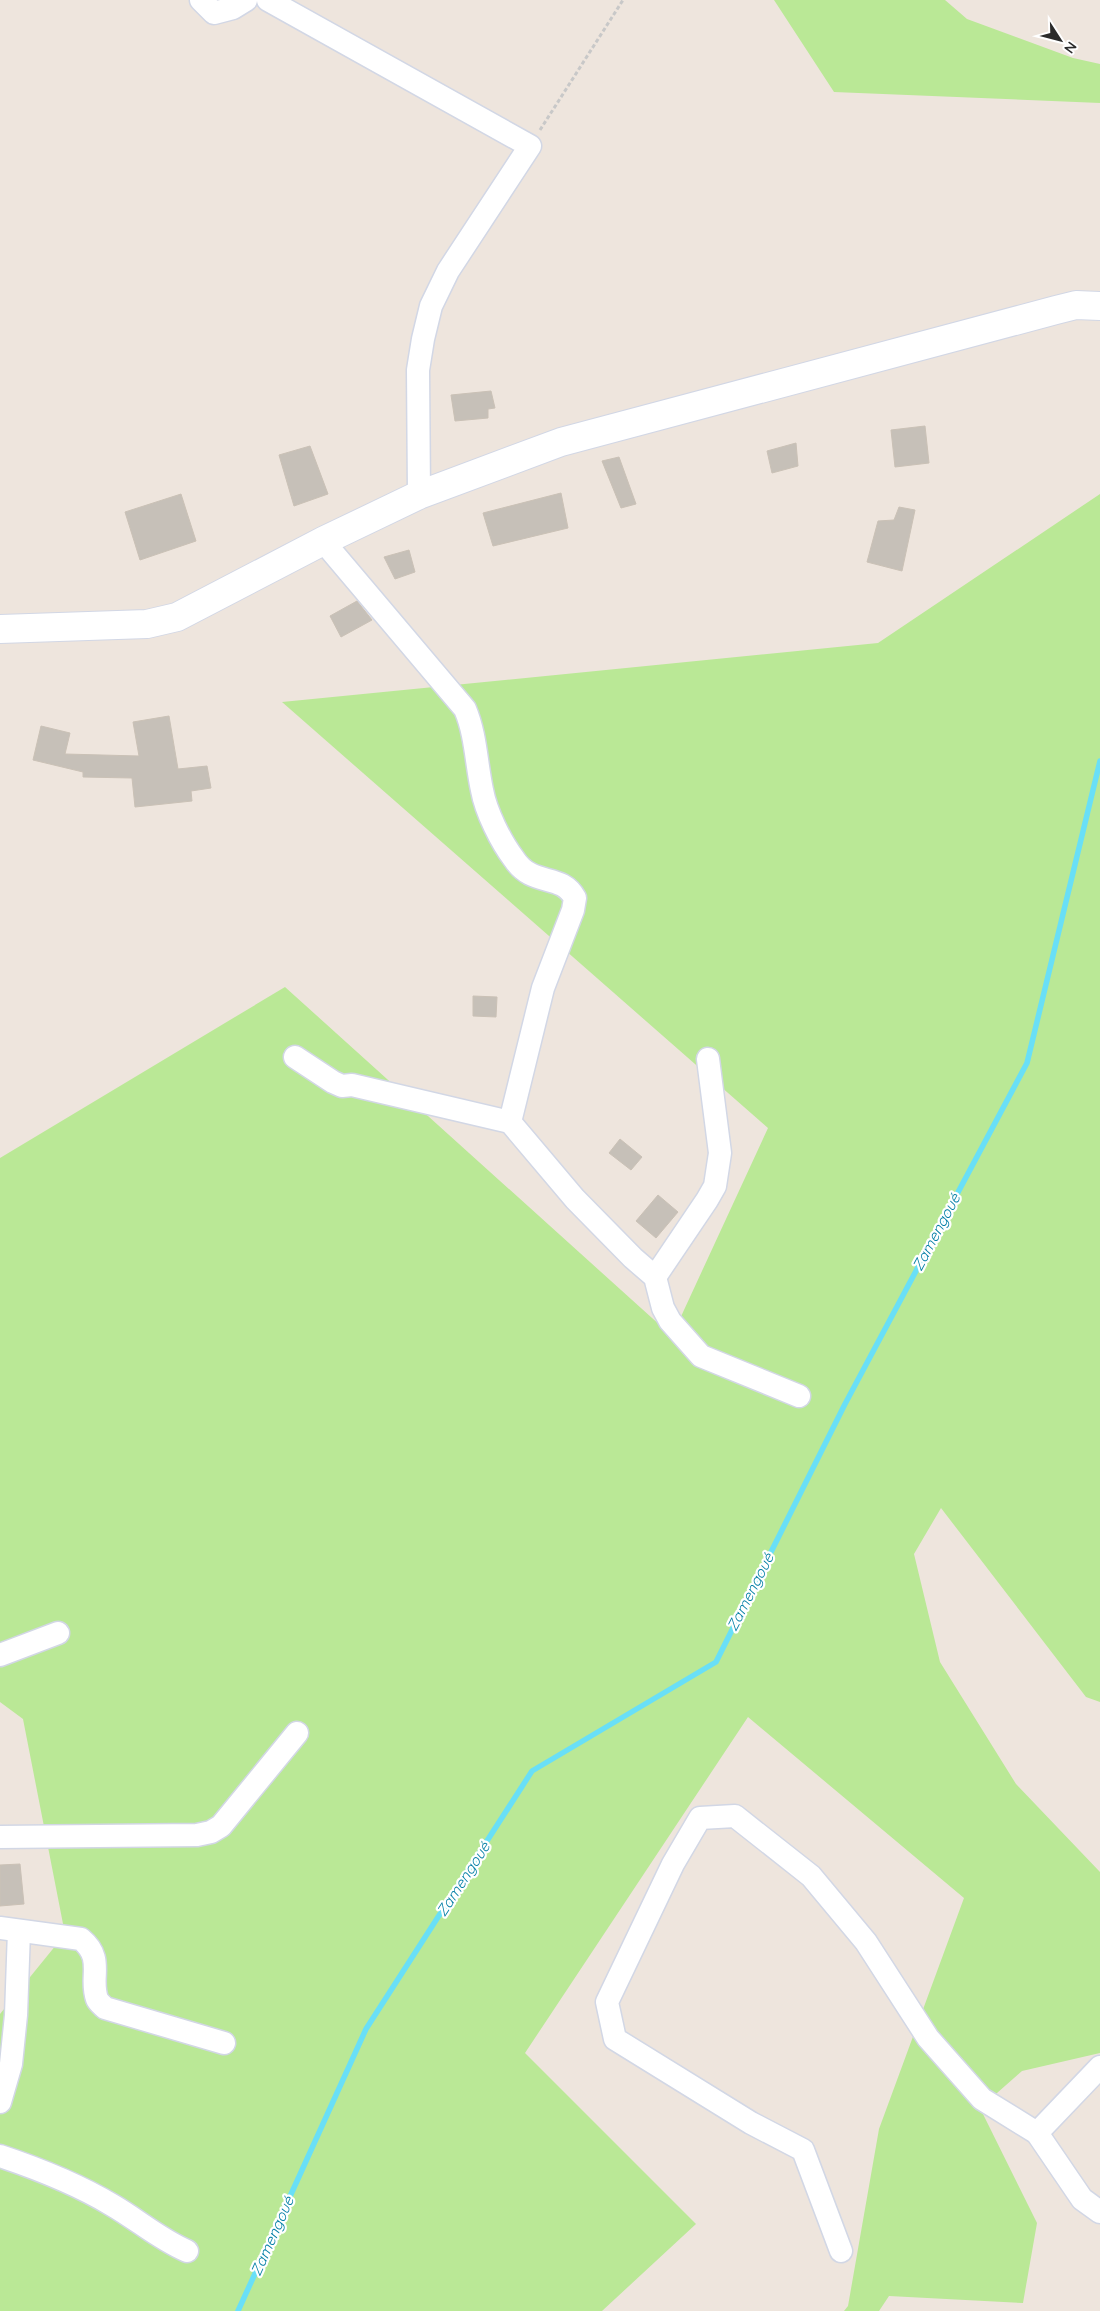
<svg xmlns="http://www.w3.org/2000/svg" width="1100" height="2311" font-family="Quicksand,sans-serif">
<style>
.green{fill:#bae896}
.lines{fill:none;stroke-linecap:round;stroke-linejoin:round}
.stream{stroke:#69dff7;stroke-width:5.5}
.building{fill:#c6c0b8;stroke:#cac1b6}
.street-casing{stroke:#d2d7e5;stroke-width:25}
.secondary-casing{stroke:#d2d7e5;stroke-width:30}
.path{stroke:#c8c8c8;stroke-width:3;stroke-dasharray:4 2.5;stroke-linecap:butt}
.street{stroke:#fff;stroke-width:22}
.secondary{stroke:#fff;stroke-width:28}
.labels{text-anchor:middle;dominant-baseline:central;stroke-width:4.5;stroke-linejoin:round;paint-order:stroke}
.water-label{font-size:15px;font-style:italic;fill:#047fa6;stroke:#fff}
</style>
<rect width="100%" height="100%" fill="#eee5dd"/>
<g class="green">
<path d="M774 0H945L967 19 1073 58 1100 64V103L834 92Z"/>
<path d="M1100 494V1702L1086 1697 941 1508 914 1554 940 1662 1016 1784 1100 1872V2053L1022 2071 980 2108 1037 2223 1023 2303 889 2296 879 2311H844L848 2306 879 2129 964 1898 748 1717 525 2053 696 2224 602 2311H0V2014L65 1934 23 1719 0 1702V1158L285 987 672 1336 768 1128 282 702 878 643Z"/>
</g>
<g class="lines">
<path class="stream" d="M238 2311 366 2029 532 1771 716 1662 845 1404 1027 1063 1100 761"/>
</g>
<g class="building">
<path d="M491 391 495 408 488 409V418L455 421 451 395Z"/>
<path d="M925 426 929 463 895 467 891 430Z"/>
<path d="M796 443 798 466 772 473 767 451Z"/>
<path d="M310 446 328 494 294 506 279 455Z"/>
<path d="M619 457 636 504 621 508 602 461Z"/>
<path d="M561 493 568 528 493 546 483 513Z"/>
<path d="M181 494 196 541 140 560 125 512Z"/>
<path d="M899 507 915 510 902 571 867 562 878 521 894 520Z"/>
<path d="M409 550 415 572 395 579 384 557Z"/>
<path d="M357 601 372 620 341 637 330 616Z"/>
<path d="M169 716 178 769 207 766 211 788 191 791 192 801 135 807 132 778 83 777V772L33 760 41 726 70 733 65 754 139 756 133 722Z"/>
<path d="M473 996 497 997 496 1017 473 1016Z"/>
<path d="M620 1139 642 1157 631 1170 609 1153Z"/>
<path d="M658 1195 678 1212 656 1238 636 1221Z"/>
<path d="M20 1864 24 1904 0 1906V1865Z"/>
</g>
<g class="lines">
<g class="street-casing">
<g id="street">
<path d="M201 0 214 13 233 8 246 0"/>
<path d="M268 0 530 146 448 271 431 306 423 339 418 370 419 495"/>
<path d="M323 541 465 709C476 735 476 762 482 790 486 812 501 842 514 859 533 888 561 872 575 898L573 910 543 988 510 1122"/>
<path d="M295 1057 333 1082 342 1086 352 1085 510 1122 575 1199 633 1258 655 1277 663 1308 670 1321 701 1356 799 1396"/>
<path d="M655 1277 707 1200 715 1186 720 1153 708 1059"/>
<path d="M0 1655 58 1633"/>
<path d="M0 1837 197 1835 211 1832 221 1826 297 1733"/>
<path d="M0 1928 81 1939C105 1959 89 1977 97 1999 98 2002 103 2006 105 2008L224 2043"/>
<path d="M0 2102 11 2064 16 2015 19 1931"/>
<path d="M1037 2133 1100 2067"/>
<path d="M0 2156C39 2169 77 2184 112 2205 138 2220 159 2239 187 2251"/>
<path d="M841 2251 803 2150 751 2123 615 2039 607 2002 673 1864 700 1818 735 1816 811 1876 866 1942 928 2038 982 2099 1037 2133 1082 2199 1100 2212"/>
</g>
</g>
<g class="secondary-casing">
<path id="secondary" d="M0 629 147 624 177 617 323 541 419 495 561 442 1056 310 1076 305 1100 306"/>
</g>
<path class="path" d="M540 130 623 0"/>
<use href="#street" class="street"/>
<use href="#secondary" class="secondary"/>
</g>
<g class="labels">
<g class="water-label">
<text transform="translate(936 1232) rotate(-62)">Zamengoué</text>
<text transform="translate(750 1592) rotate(-63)">Zamengoué</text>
<text transform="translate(463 1879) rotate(-57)">Zamengoué</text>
<text transform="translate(272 2236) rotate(-66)">Zamengoué</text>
</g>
</g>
<g transform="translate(1060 40) rotate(126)" stroke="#ffffff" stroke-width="4" paint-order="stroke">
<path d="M0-4L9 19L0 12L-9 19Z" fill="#2b2b2b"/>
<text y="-8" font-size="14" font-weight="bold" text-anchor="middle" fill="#2b2b2b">N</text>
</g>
</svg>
